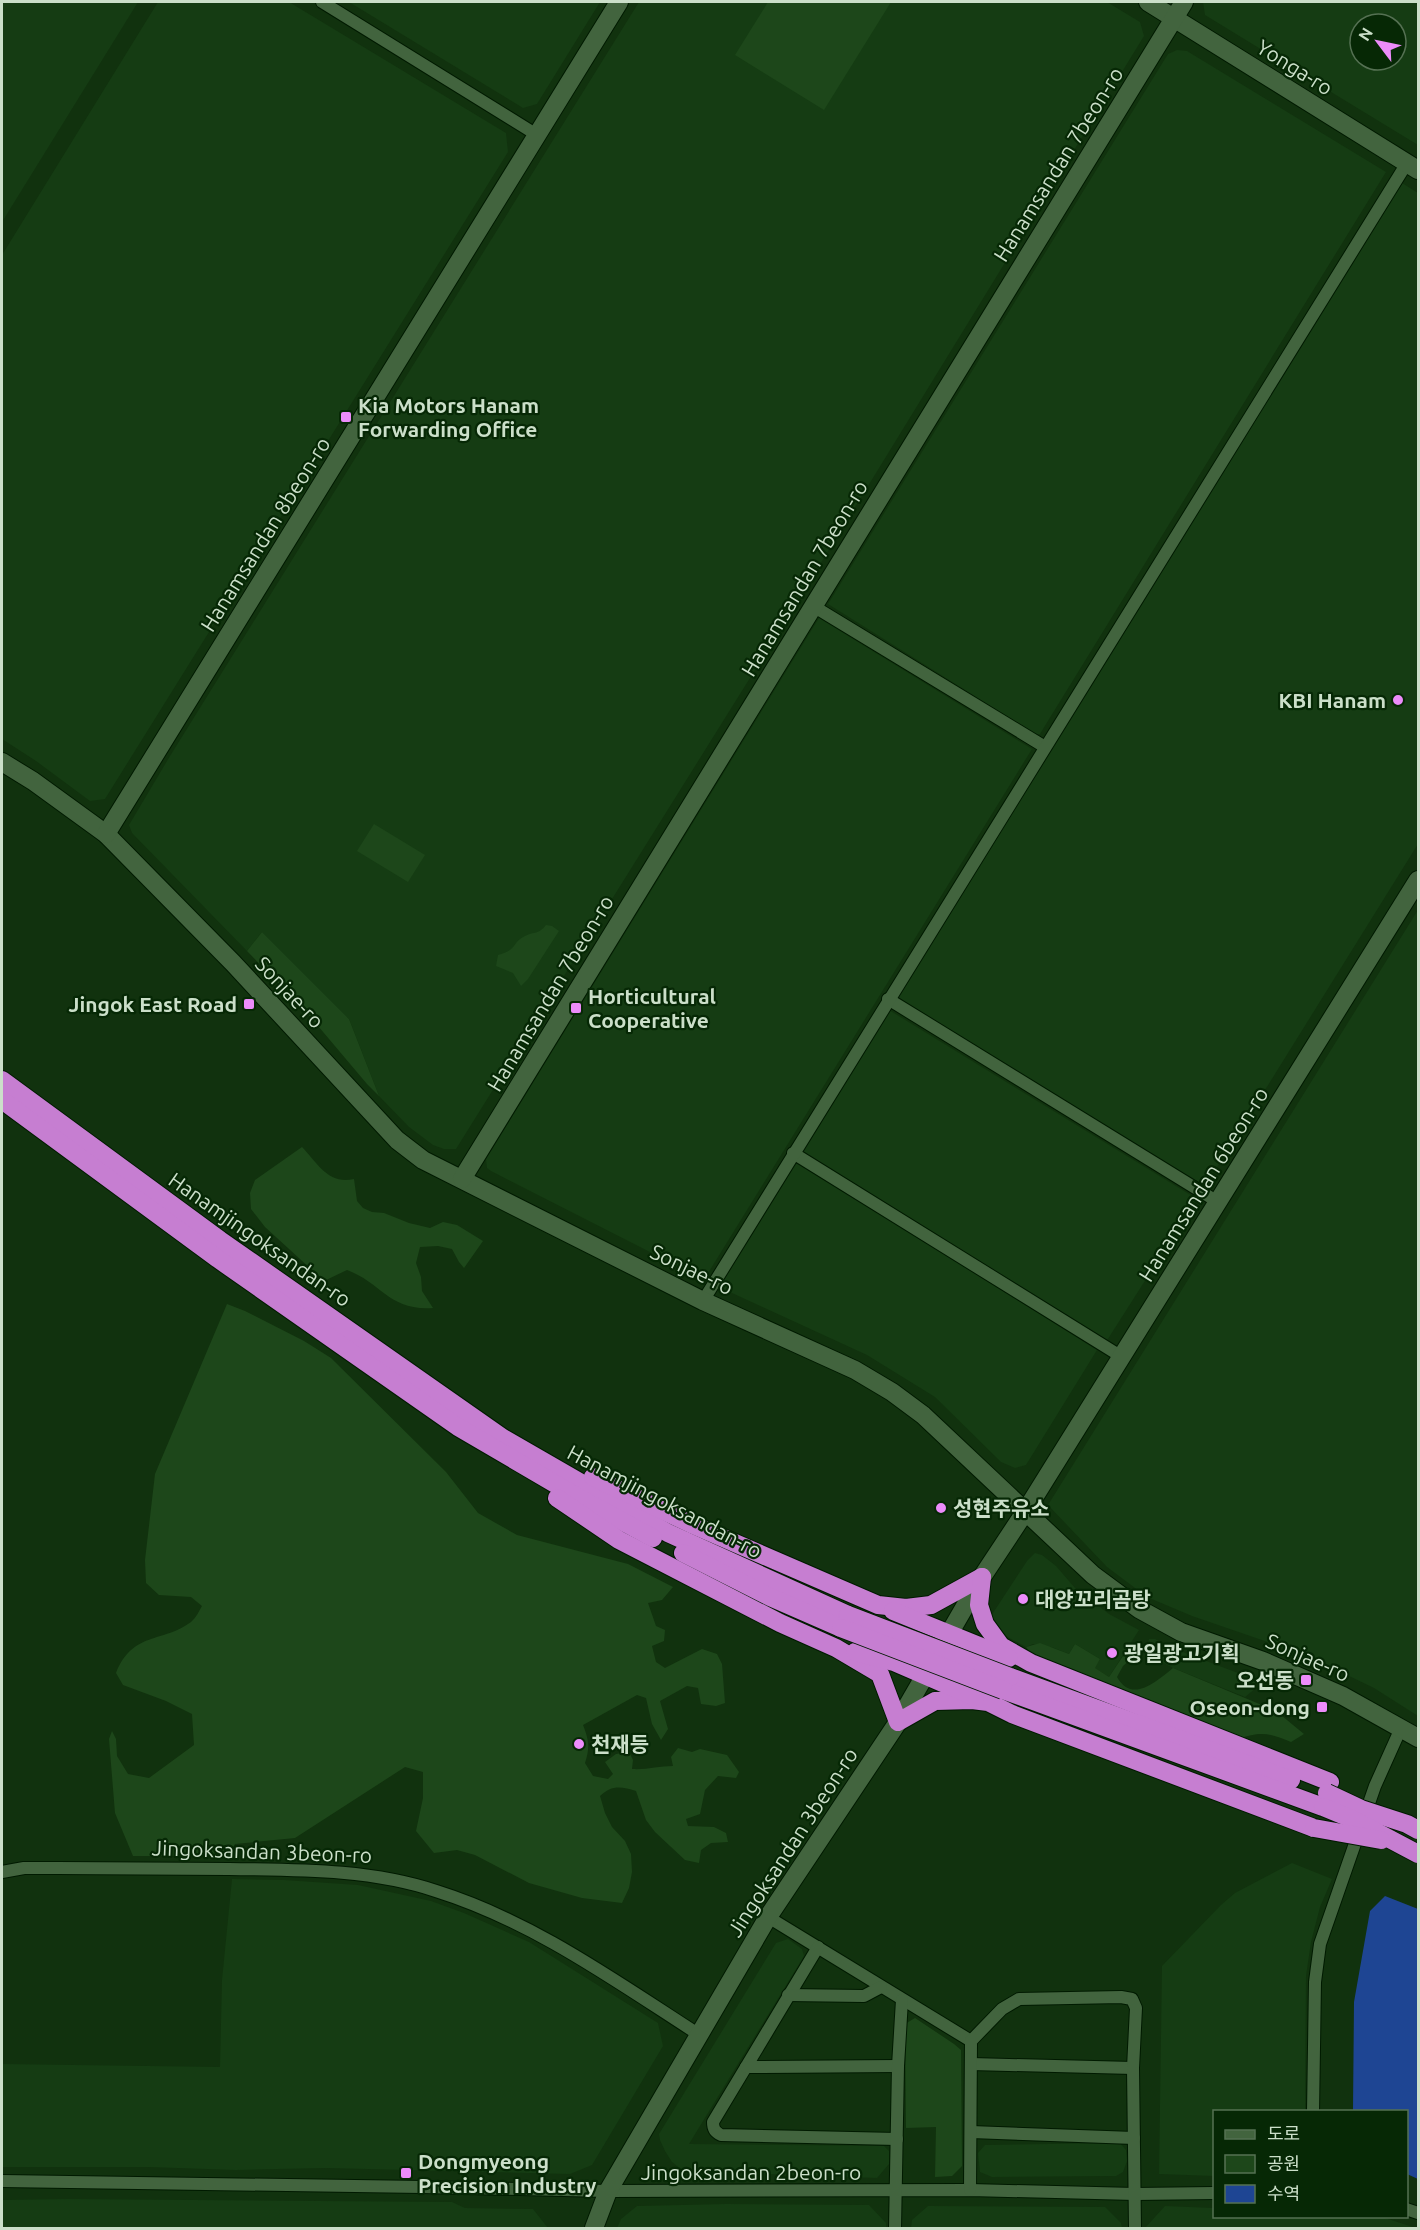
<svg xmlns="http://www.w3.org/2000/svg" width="1420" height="2230" font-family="Ubuntu,'Noto Sans KR',sans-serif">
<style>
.built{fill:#153c13;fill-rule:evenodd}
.green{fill:#1d471a}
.water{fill:#1e4593}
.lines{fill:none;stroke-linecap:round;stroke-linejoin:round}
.street-casing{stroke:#001a00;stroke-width:14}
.secondary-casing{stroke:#001a00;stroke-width:20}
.highway-casing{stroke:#001a00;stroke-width:20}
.street{stroke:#42643e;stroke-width:12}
.secondary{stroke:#42643e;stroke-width:18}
.highway{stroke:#c67ed1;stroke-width:18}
.highway-bridge-casing{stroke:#001a00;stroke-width:20;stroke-linecap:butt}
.highway-bridge{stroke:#c67ed1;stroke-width:18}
.poi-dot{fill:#ec8cfa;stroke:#062805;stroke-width:2}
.labels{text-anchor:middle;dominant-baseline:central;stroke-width:4.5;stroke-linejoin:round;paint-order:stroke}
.street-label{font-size:21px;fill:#cbdfc9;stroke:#062805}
.poi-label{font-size:21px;font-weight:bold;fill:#cbdfc9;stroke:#062805;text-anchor:start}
</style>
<rect width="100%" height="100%" fill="#11320e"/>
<g class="built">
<path d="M2 2H138L2 222Z"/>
<path d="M158 2H289L506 133 508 152 105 799 90 801 36 761 2 739V255Z"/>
<path d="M349 2H600L537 104 523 108Z"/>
<path d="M639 2H1107L1140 22 1144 36 765 654 456 1149H444L433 1145 409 1127 379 1096 349 1019 262 932 247 951 132 833 129 825 170 756Z"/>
<path d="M1203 2H1418V145L1205 15ZM1360 24H1396V60H1360Z"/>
<path d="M1177 50 1187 51 1386 172 1043 729 1040 734H1035L828 604 1168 54Z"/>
<path d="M1402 183 1418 193V844L1204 1188 897 997Z"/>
<path d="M819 618 1032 749 705 1278H701L491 1171 487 1168 486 1159Z"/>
<path d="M1418 910V1716L1374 1688 1347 1675 1276 1645 1192 1616 1147 1597 1107 1567 1048 1505Z"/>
<path d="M889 1010 1197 1199 1106 1342 800 1152Z"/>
<path d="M794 1164H801L1097 1350 1026 1465 1015 1468 1001 1462 935 1397 867 1355 719 1287Z"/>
<path d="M1035 1553 1042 1555 1056 1566 1075 1588 1109 1614 1139 1630 1109 1677 1094 1668 1100 1659 1075 1644 1069 1654 1054 1648 1033 1644 1026 1647 1004 1635 995 1626 991 1616 1027 1561Z"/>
<path d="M1149 1639H1155L1172 1648 1259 1681 1257 1687 1245 1697 1173 1668 1160 1661 1148 1652 1147 1646Z"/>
<path d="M1292 1863 1332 1879 1320 1907 1311 1942 1306 1976 1305 2111 1214 2112V2176L1159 2174 1162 1966 1221 1905 1235 1893Z"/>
<path d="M232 1879 284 1880 358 1885 431 1901 464 1913 529 1942 658 2023 663 2046 592 2165 570 2174 326 2168 236 2170 148 2167H2V2064L220 2067 222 1980Z"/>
<path d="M788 1939 802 1949 804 1956 689 2144 884 2146 889 2151V2164L877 2178 688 2171 681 2169 672 2162 665 2151 660 2140 659 2134 776 1943Z"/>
<path d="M1120 2143 1126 2150 1127 2161 1123 2172 1116 2176 992 2177 980 2172 978 2153 985 2145Z"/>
<path d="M68 2199 452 2202 465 2208 533 2209 548 2228H2V2200Z"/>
<path d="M726 2204 869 2205 886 2223V2228H617L621 2219 637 2206Z"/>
<path d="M928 2206 1105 2207 1121 2223 1122 2228H911L912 2220Z"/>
<path d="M1165 2206 1214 2208V2216L1382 2217 1416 2228H1145Z"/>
</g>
<g class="green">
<path d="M768 2H891L824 110 735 55Z"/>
<path d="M374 824 425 855 408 882 357 851Z"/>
<path d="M546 925 552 926 559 931 528 979 521 986 513 973 496 966 498 955C518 950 511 943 525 936 535 931 538 935 546 925Z"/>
<path d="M262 932 349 1019 379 1096 367 1084 302 1007 247 951Z"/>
<path d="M302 1147C318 1164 329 1185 354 1179L357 1201 363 1208 372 1212 384 1213 409 1223 430 1228 443 1222 457 1225 483 1241 464 1268 459 1262 452 1249 438 1246 420 1247 416 1263 421 1277 422 1291 433 1308C389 1311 382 1283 347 1270L324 1281 265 1227 251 1209 250 1193 255 1180Z"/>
<path d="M227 1304 245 1311 304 1341 331 1358 446 1472 478 1513 517 1535 628 1564 673 1587 662 1600 648 1603 656 1626 665 1630 664 1641 652 1646 656 1662 665 1668 702 1649 717 1654 722 1664 725 1703 716 1706 701 1704 698 1688 687 1686 660 1701 668 1729 661 1740 652 1724 646 1698 637 1695 583 1725C589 1740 590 1748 585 1763L593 1776 608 1779 613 1774 605 1762 616 1754 629 1752 633 1760 632 1769C646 1770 659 1766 673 1766L671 1757 678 1748 692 1752 700 1749 727 1755 739 1772 736 1778 718 1776 705 1790 700 1814 686 1819 688 1826 714 1827 726 1833 728 1842 711 1843 701 1850 699 1863 685 1860 655 1832 646 1820 636 1791C621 1786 611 1785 600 1796L605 1813 612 1827 625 1841 631 1854 632 1872 629 1888 622 1903 582 1898 529 1883 475 1855 457 1850 434 1853 416 1831 423 1798V1772L405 1767 295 1838 235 1844 228 1856H133L115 1813 109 1739 112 1731 116 1739 117 1756 128 1774 149 1778 194 1745 192 1714 166 1701 123 1685 116 1673C133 1631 163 1643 191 1622 196 1618 199 1611 202 1606L191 1597 159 1595 146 1583 145 1560 155 1474Z"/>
<path d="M1040 1643 1069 1654 1075 1644 1100 1659 1095 1668 1109 1677 1125 1653 1132 1658 1123 1666 1117 1677C1132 1704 1157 1681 1173 1668L1276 1711 1304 1734 1291 1742C1269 1733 1261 1731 1238 1739L1127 1696 1073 1669 1032 1655 1026 1647Z"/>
<path d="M915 2018 954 2044 961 2050 962 2166 952 2176 935 2177 936 2127 906 2128 905 2024Z"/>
</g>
<path class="water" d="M1385 1896 1418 1909V2179L1407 2174 1406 2112 1353 2111 1354 2002 1370 1911Z"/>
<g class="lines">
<g class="street-casing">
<g id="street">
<path d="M322 2 537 135"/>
<path d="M813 606 1045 747"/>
<path d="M888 999 1218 1202"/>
<path d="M793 1153 1122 1357"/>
<path d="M703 1301 1407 163"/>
<path d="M2 1872 24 1868H57C114 1868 172 1869 229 1869 298 1870 370 1869 436 1891 532 1921 614 1980 698 2034"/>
<path d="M768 1917 971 2041"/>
<path d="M818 1947 713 2122C713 2129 715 2132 721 2135L897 2139"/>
<path d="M788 1995 864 1996 881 1987"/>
<path d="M971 2064 1133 2068"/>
<path d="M746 2067 898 2066"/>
<path d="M1313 2112 1315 1982 1320 1944 1375 1786 1401 1728"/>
<path d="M971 2132 1134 2138"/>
<path d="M2 2181 422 2187 608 2191 970 2190 1135 2194 1214 2193"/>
<path d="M970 2190 971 2041 1002 2009 1019 1999 1121 1997 1132 1999 1136 2008 1133 2068 1135 2228"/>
<path d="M1406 2209 1418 2213"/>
<path d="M895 2228 898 2066 902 2000"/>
</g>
</g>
<g class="secondary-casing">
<g id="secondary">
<path d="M1148 2 1418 170"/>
<path d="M2 762 33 781 106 834 233 963 397 1140 423 1160 703 1301 855 1370 892 1392 923 1415 1093 1575 1139 1609 1181 1632 1263 1661 1343 1696 1418 1738"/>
<path d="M106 834 619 2"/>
<path d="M462 1179 1184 2"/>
<path d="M594 2228 608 2191 768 1917 898 1722 982 1577 1025 1512 1418 880"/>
</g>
</g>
<g class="highway-casing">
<g id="highway">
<path d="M2 1080 220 1240 503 1438 668 1533 848 1615"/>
<path d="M2 1100 218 1259 458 1427 581 1499 653 1538"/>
<path d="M593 1477 691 1524 878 1605 906 1608 931 1605 982 1577"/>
<path d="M557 1498 619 1540 780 1623 836 1648 880 1674 898 1722 935 1701 972 1700 988 1702 1012 1714 1314 1828"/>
<path d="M683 1553 770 1597 841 1628"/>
<path d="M982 1577 979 1605 985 1624 1001 1646 1031 1663 1330 1782"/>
<path d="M893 1611 1009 1658"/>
<path d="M855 1652 894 1662 975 1697"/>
<path d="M1010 1677 1291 1780"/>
<path d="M1003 1690 1323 1807"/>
</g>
</g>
<use href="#street" class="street"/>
<use href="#secondary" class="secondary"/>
<use href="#highway" class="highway"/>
<g class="highway-bridge-casing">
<g id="highway-bridge">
<path d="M848 1615 1010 1677"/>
<path d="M841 1628 1003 1690"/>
<path d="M1327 1793 1361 1809 1407 1824 1418 1830"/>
<path d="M1323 1807 1352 1819 1418 1854"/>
<path d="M1314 1828 1381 1840"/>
</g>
</g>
<use href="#highway-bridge" class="highway-bridge"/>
</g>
<g class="poi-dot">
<rect x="340" y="411" width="12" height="12" rx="3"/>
<circle cx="1398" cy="700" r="6"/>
<rect x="243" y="998" width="12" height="12" rx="3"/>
<rect x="570" y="1002" width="12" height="12" rx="3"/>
<circle cx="941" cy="1508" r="6"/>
<circle cx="1023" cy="1599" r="6"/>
<circle cx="1112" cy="1653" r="6"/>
<rect x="1300" y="1674" width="12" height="12" rx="3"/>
<rect x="1316" y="1701" width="12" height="12" rx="3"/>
<circle cx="579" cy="1744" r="6"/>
<rect x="400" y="2167" width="12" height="12" rx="3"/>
</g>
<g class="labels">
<g class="street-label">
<text transform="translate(1295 67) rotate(32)">Yonga-ro</text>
<text transform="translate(1058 164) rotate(-58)">Hanamsandan 7beon-ro</text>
<text transform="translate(265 534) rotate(-58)">Hanamsandan 8beon-ro</text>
<text transform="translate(804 578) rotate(-59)">Hanamsandan 7beon-ro</text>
<text transform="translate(290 992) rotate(47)">Sonjae-ro</text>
<text transform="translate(550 993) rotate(-59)">Hanamsandan 7beon-ro</text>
<text transform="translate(1203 1184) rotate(-58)">Hanamsandan 6beon-ro</text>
<text transform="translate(260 1239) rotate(35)">Hanamjingoksandan-ro</text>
<text transform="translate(692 1269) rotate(26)">Sonjae-ro</text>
<text transform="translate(665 1501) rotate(28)">Hanamjingoksandan-ro</text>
<text transform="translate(1308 1657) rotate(24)">Sonjae-ro</text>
<text transform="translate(792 1842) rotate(-57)">Jingoksandan 3beon-ro</text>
<text transform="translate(262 1851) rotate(2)">Jingoksandan 3beon-ro</text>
<text x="751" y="2172">Jingoksandan 2beon-ro</text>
</g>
<g class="poi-label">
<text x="358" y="405">Kia Motors Hanam<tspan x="358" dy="24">Forwarding Office</tspan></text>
<text x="1386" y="700" text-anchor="end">KBI Hanam</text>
<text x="588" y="996">Horticultural<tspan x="588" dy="24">Cooperative</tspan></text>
<text x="237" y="1004" text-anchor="end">Jingok East Road</text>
<text x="953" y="1508">성현주유소</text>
<text x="1035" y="1599">대양꼬리곰탕</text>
<text x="1124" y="1653">광일광고기획</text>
<text x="1294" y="1680" text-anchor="end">오선동</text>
<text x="1310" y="1707" text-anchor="end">Oseon-dong</text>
<text x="591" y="1744">천재등</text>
<text x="418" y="2161">Dongmyeong<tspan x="418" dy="24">Precision Industry</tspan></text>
</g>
</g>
<rect width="1420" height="2230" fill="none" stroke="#cbdfc9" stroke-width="6"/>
<rect x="1213" y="2110" width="195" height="108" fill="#062805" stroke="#557153" stroke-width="1.5"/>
<rect x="1225" y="2130" width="30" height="9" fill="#42643e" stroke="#557153" stroke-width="1.5"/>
<text x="1267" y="2140" font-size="18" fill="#cbdfc9">도로</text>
<rect x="1225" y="2155" width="30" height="18" fill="#1d471a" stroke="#557153" stroke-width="1.5"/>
<text x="1267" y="2170" font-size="18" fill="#cbdfc9">공원</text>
<rect x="1225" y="2185" width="30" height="18" fill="#1e4593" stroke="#557153" stroke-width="1.5"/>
<text x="1267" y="2200" font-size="18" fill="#cbdfc9">수역</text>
<g transform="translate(1378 42) rotate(302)"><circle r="28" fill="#062805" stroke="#557153" stroke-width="1.5"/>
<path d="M0-4.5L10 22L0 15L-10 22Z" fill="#ec8cfa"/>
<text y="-9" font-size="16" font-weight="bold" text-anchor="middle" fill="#cbdfc9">N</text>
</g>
</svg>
